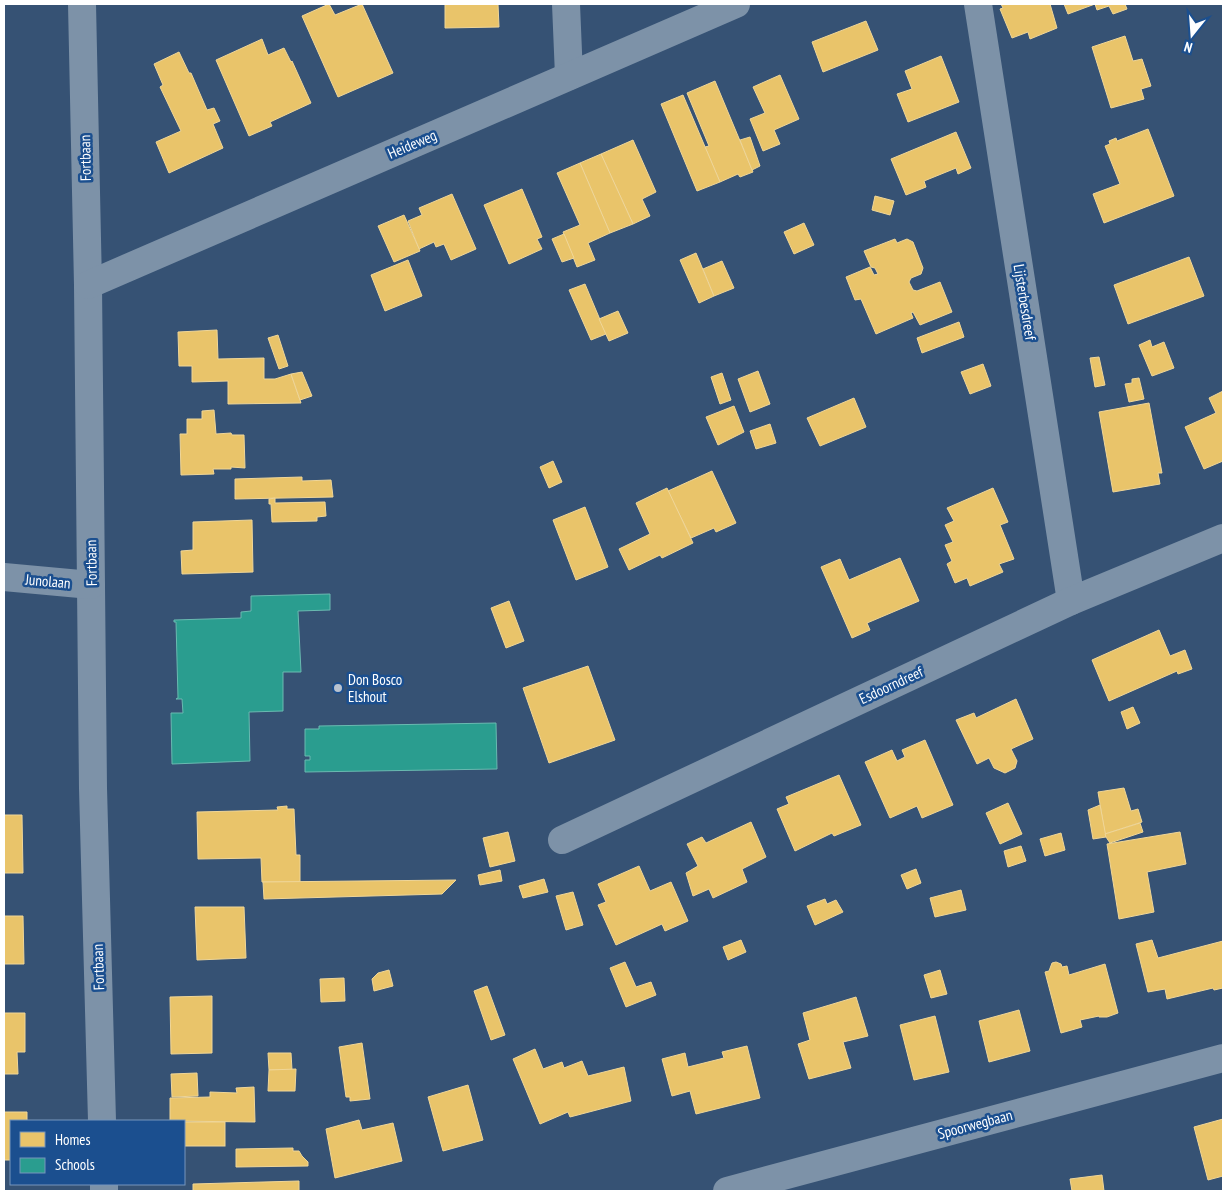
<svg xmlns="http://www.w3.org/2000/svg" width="1227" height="1195" font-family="'PT Sans Narrow',sans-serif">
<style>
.homes{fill:#e9c46a;stroke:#f0d697}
.schools{fill:#2a9d8f;stroke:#6abab1}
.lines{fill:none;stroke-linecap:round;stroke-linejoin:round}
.minor{stroke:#7d92a8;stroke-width:28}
.poi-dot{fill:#b9c2ce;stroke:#1b4f8f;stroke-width:2}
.labels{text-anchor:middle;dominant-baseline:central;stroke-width:5;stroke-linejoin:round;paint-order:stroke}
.street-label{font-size:15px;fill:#fff;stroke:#1b4f8f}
.poi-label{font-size:15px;fill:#fff;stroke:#1b4f8f;text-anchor:start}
</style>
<rect width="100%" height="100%" fill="#365274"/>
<g class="homes">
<path d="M329 4 335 15 362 4 393 73 338 97 302 16Z"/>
<path d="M445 4H498L499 27 445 28Z"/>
<path d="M1001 4H1050L1057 28 1030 39 1028 32 1012 38 1000 9 1003 8Z"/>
<path d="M1064 4H1125L1127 9 1113 14 1109 6 1097 10 1095 4 1068 14Z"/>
<path d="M866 21 878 50 823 72 812 42Z"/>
<path d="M1125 36 1133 61 1142 59 1151 86 1141 89 1144 99 1111 108 1092 47Z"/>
<path d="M262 39 268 55 284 48 291 62 292 61 311 103 270 122 272 126 249 136 216 60Z"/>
<path d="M179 52 189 73H191L207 110 214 108 220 121 213 124 223 148 169 173 156 142 181 131 160 87 163 85 154 64Z"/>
<path d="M941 56 959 102 908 122 897 94 912 89 905 71Z"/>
<path d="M780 75 799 119 774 130 780 144 763 151 750 119 765 113 753 87Z"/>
<path d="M715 81 753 172 740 177 738 174 720 182 705 147 709 146 687 93Z"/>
<path d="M683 95 720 182 697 191 661 104Z"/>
<path d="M1148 129 1174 196 1104 223 1093 194 1120 184 1105 146 1110 144 1109 141 1116 138 1117 141Z"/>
<path d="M956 132 971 168 958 174 956 168 924 181 926 187 906 195 891 159Z"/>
<path d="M750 137 760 166 752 170 740 140Z"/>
<path d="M633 140 656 192 642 199 650 216 633 224 601 154Z"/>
<path d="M601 154 633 224 610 233 580 163Z"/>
<path d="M580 163 610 233 588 243 595 260 577 267 563 232 580 225 557 173Z"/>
<path d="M522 189 542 237 537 239 542 249 509 264 484 205Z"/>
<path d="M452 194 476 249 451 260 444 244 436 247 434 242 419 249 408 221 422 215 419 208Z"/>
<path d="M875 196 894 201 890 215 872 210Z"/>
<path d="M404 215 420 251 394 262 378 226Z"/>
<path d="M804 223 814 245 794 254 784 232Z"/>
<path d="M564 234 574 258 562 262 552 239Z"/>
<path d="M895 239 897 243 907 239 913 242 923 268 921 274 911 278 909 282 913 290 917 291 940 282 952 312 920 325 913 312 911 313 913 318 876 334 861 299 855 300 846 277 870 267 874 275 878 274 875 268 871 267 864 251Z"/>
<path d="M696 253 714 296 699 303 680 260Z"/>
<path d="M1189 257 1204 296 1128 324 1114 285Z"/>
<path d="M408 260 422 296 385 311 371 275Z"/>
<path d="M722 261 734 288 714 296 703 269Z"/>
<path d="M585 284 606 334 591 340 569 290Z"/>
<path d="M618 311 628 333 609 341 599 319Z"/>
<path d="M959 322 964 337 922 353 917 338Z"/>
<path d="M217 330 218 359 264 358V379H275L291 374 301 403 228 404V381L192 382V366H179L178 332Z"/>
<path d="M278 335 288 366 279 369 268 338Z"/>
<path d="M1150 340 1152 347 1164 342 1174 368 1152 376 1139 345Z"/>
<path d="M1099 357 1105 385 1095 387 1090 358Z"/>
<path d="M983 364 991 386 970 394 961 372Z"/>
<path d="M758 371 770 404 750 412 738 379Z"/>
<path d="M302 372 312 396 300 400 291 374Z"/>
<path d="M722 373 731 400 720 404 711 377Z"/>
<path d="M1139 378 1144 399 1129 402 1125 384 1132 383V379Z"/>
<path d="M1223 391V461L1204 469 1185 427 1216 413 1209 398Z"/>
<path d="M854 398 866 427 820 446 807 418Z"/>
<path d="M1149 403 1162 473H1158L1160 484 1113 492 1099 412Z"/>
<path d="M734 406 744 432 718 445 706 417Z"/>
<path d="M214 410 216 434 231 433 232 435H244L245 468 231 467V469H213L214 474 181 475 180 434H187V419H202V411Z"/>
<path d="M770 424 776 443 756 449 750 431Z"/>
<path d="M553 461 562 482 549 488 540 467Z"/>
<path d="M712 471 736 523 716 532 714 528 691 538 668 491Z"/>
<path d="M302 477V481L331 480 333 497 235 499V479Z"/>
<path d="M667 488 693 543 662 558 660 555 629 570 619 549 650 534 636 503Z"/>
<path d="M993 488 1008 522 1000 525 1014 559 999 564 1003 572 970 586 967 578 955 583 947 564 952 561 945 545 953 542 945 525 954 521 947 508Z"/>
<path d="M275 498V503L325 502 326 516 317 517V521L272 522 271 504H269V499Z"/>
<path d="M585 507 608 567 576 580 553 520Z"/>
<path d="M252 520 253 572 182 574 181 551 193 550V522Z"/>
<path d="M900 558 919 601 867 623 870 630 852 638 821 567 840 559 849 580Z"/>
<path d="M509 601 524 641 506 648 491 608Z"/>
<path d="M1159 630 1170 656 1185 650 1192 669 1178 674 1177 671 1109 701 1092 660Z"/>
<path d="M588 666 615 740 549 763 523 688Z"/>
<path d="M1016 699 1033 739 1011 749 1017 761 1015 768 1005 773 994 768 989 758 977 764 956 720 974 713 976 718Z"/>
<path d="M1133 707 1140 723 1127 729 1121 712Z"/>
<path d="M925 740 953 805 922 818 917 806 890 818 865 762 892 750 897 761 905 757 902 750Z"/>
<path d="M839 775 861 825 834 836 832 833 795 851 777 809 789 804 786 797Z"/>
<path d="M1124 788 1131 811 1138 809 1142 822 1105 834 1098 792Z"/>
<path d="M1008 803 1022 834 1000 844 986 813Z"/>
<path d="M1100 805 1106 837 1093 839 1088 810Z"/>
<path d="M287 806V809H294L296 855H300V882H262L261 858 198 859 197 812 278 810 277 807Z"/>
<path d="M4 815H22L23 873H4Z"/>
<path d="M751 822 766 857 742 869 747 882 713 898 709 889 693 896 686 873 698 866 687 844 702 837 706 843Z"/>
<path d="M1140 823 1143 832 1110 843 1106 837 1105 834Z"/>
<path d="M508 832 515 861 490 867 483 838Z"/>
<path d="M1180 832 1186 864 1147 872 1154 912 1119 919 1107 844Z"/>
<path d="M1061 833 1065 850 1045 856 1040 839Z"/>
<path d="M1021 846 1026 861 1008 867 1004 851Z"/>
<path d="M639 866 650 891 671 882 688 921 665 931 662 924 616 945 598 905 606 902 598 884Z"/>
<path d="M916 869 921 883 907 889 901 875Z"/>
<path d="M500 870 502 881 480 885 478 875Z"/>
<path d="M544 879 548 892 523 898 519 886Z"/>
<path d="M456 880 442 894 264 899 263 882Z"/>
<path d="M961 890 966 910 935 917 930 898Z"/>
<path d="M573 892 583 925 566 930 556 896Z"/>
<path d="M825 899 827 904 836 900 843 912 815 925 807 906Z"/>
<path d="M195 907H244L246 958 197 960Z"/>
<path d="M4 916H23L24 964H4Z"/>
<path d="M741 940 746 952 728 960 723 947Z"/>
<path d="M1152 940 1158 958 1223 941V988L1214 990 1213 988 1167 999 1165 989 1148 992 1136 944Z"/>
<path d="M625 962 636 987 651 982 656 995 626 1007 610 968Z"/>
<path d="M1056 962 1061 964 1062 967 1067 966 1069 975 1105 964 1118 1013 1107 1017H1099V1016L1080 1020 1082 1027 1061 1033 1045 972 1049 971 1052 963Z"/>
<path d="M389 970 393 986 374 991 372 979 378 973Z"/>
<path d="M940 970 947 994 931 998 924 975Z"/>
<path d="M344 978 345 1001 321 1002 320 979Z"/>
<path d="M487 986 505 1035 491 1040 474 991Z"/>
<path d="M212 996V1053L171 1054 170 997Z"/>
<path d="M856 997 868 1036 843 1042 851 1068 809 1079 798 1044 810 1040 803 1013Z"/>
<path d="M1019 1010 1030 1051 989 1062 979 1021Z"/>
<path d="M4 1013H25V1052H17L18 1074H4Z"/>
<path d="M935 1016 949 1072 914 1080 900 1025Z"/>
<path d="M362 1043 370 1099 350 1101V1097H346L339 1047Z"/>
<path d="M747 1046 760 1098 696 1114 690 1091 672 1096 662 1059 685 1053 688 1067 724 1058 722 1052Z"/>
<path d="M535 1049 543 1069 562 1062 564 1068 582 1061 588 1076 624 1067 631 1101 570 1117 568 1112 540 1124 513 1059Z"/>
<path d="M268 1053H291L292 1070H269Z"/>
<path d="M296 1069 295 1091H268L269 1070Z"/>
<path d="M197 1073 198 1096 172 1097 171 1074Z"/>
<path d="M468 1085 483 1140 443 1151 428 1097Z"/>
<path d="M254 1087 255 1122 170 1121V1098L210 1097V1092L237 1093 236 1088Z"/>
<path d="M4 1112H27V1121H11V1160H4Z"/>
<path d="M1223 1119V1176L1208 1180 1194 1127Z"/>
<path d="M359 1120 362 1130 393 1123 402 1161 335 1178 326 1129Z"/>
<rect x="184" y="1122" width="41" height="24"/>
<path d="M293 1148V1151H299L302 1156 308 1162V1166L236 1167V1149Z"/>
<path d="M1102 1175 1104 1191H1072L1070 1179Z"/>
<path d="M299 1181V1191H193V1184Z"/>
</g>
<g class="schools">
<path d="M330 594V610L298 611 301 672H283V711L249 712 250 761 172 764 171 713H183L182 699H176L178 698 176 622H174V620L241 618V612L251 611V596Z"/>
<path d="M496 723 497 769 305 772V760H310V756H305V729H319V726Z"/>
</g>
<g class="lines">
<g class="minor">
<path d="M82 4 88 285 93 788 102 1121"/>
<path d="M566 4 569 76"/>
<path d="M978 4 1071 601"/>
<path d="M88 285 736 4"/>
<path d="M4 577 91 585"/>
<path d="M562 840 1071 601 1223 538"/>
<path d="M104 1184V1191"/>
<path d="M727 1191 1223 1058"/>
</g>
</g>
<circle class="poi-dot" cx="338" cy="688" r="5"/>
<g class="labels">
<g class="street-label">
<text transform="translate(412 144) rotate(-23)">Heideweg</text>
<text transform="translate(85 158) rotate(-91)">Fortbaan</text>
<text transform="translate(1025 302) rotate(81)">Lijsterbesdreef</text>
<text transform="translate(91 563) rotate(-91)">Fortbaan</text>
<text transform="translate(48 581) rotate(5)">Junolaan</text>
<text transform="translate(891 685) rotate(-25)">Esdoorndreef</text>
<text transform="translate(98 967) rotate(-92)">Fortbaan</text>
<text transform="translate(975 1124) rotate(-15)">Spoorwegbaan</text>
</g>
<g class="poi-label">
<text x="348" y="679">Don Bosco<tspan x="348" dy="17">Elshout</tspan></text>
</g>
</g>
<rect width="1227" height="1195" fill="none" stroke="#ffffff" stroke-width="10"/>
<rect x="10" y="1120" width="175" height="65" fill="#1b4f8f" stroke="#7695bc"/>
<rect x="20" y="1132" width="25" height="15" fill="#e9c46a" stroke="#7695bc"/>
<text x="55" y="1145" font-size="15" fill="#ffffff">Homes</text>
<rect x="20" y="1158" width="25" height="15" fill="#2a9d8f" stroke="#7695bc"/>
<text x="55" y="1170" font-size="15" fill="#ffffff">Schools</text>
<g transform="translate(1192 35) rotate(197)" stroke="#1b4f8f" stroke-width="4" paint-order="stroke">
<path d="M0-4L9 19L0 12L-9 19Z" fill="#ffffff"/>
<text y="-8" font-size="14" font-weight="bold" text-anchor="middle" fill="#ffffff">N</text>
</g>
</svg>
